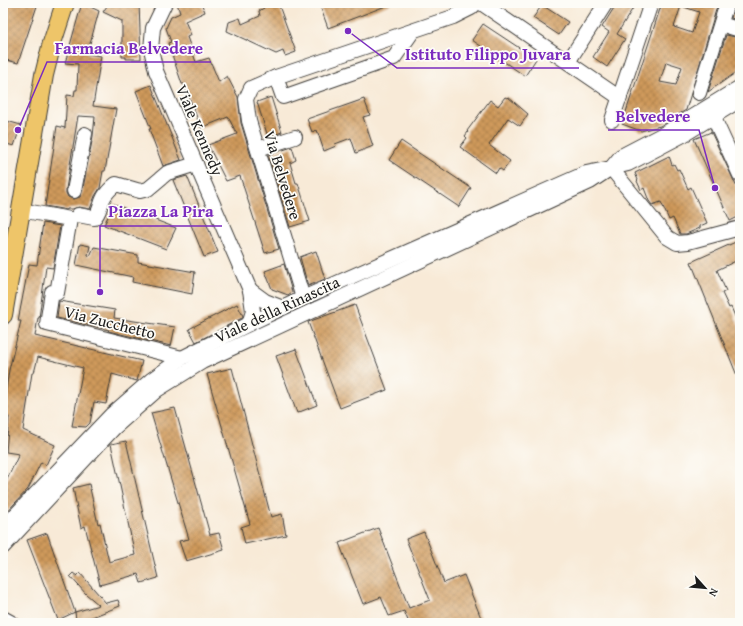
<svg xmlns="http://www.w3.org/2000/svg" width="743" height="626" font-family="'Gentium Book Plus',serif">
<style>
.building{fill:url(#building-cross-hatch);fill-rule:evenodd}
.lines{fill:none;stroke-linecap:round;stroke-linejoin:round}
.minor-casing{stroke:#3d3b38;stroke-width:16}
.major-casing{stroke:#3d3b38;stroke-width:20}
.minor{stroke:#fff;stroke-width:14}
.major{stroke:#eec569;stroke-width:18}
.labels{text-anchor:middle;dominant-baseline:central;stroke-width:3.5;stroke-linejoin:round;paint-order:stroke}
.street-label{font-size:16px;fill:#1c1c1c;stroke:#fdfcf7}
.leader{fill:none;stroke:#7b2cbf;stroke-width:1.5}
.callout-dot{fill:#7b2cbf;stroke:#fdfcf7;stroke-width:1.5}
.callout-label{font-size:17px;text-anchor:middle;font-weight:bold;fill:#7b2cbf;stroke:#fdfcf7;stroke-width:3.5;stroke-linejoin:round;paint-order:stroke}
</style>
<defs>
<pattern id="building-cross-hatch" width="8" height="8" patternUnits="userSpaceOnUse"><rect width="8" height="8" fill="#cf9a5b"/><path d="M0 0l8 8M0 8l8-8" fill="none" stroke="#a77d4a"/></pattern>
</defs>
<rect width="100%" height="100%" fill="#fdfcf7"/>
<filter id="ink" filterUnits="userSpaceOnUse"><feTurbulence type="fractalNoise" baseFrequency=".025" numOctaves="2"/><feDisplacementMap in="SourceGraphic" scale="8" xChannelSelector="R" yChannelSelector="G"/><feConvolveMatrix kernelMatrix="1 2 1 2 8 2 1 2 1" color-interpolation-filters="sRGB"/></filter>
<filter id="wash" filterUnits="userSpaceOnUse"><feTurbulence type="fractalNoise" baseFrequency=".012" numOctaves="4" result="noise"/><feDisplacementMap in="SourceGraphic" scale="16" xChannelSelector="R" yChannelSelector="G"/><feGaussianBlur stdDeviation="0.9" result="paint"/><feColorMatrix in="noise" values="0 0 0 0 0 0 0 0 0 0 0 0 0 0 0 0 0 1.4 0 .05"/><feComposite in="paint" operator="in"/></filter>
<g filter="url(#wash)">
<rect width="100%" height="100%" fill="#f8ead7"/>
<g id="blocks">
<g class="building">
<path d="M7 3H38L18 63 3 59V14Z"/>
<path d="M82 3 99 11 87 54 101 56 93 106 116 109 105 171H103L100 188 95 196 90 209 79 207 72 209H67V210L45 206 57 126 65 128 67 95 74 96 75 90H77L78 64 65 63ZM78 116 95 117 93 136 82 193 80 197 73 199 68 197 66 193V189Z"/>
<path d="M109 3H139L141 59H126V57H122V21L103 12Z"/>
<path d="M177 3H201L205 12 185 21 191 35 187 37 196 62 209 58 219 82 227 76 238 97 241 123 279 249 265 253 240 176 226 181 208 145 237 134 228 117 201 128 184 84H182L168 43 171 42 166 28 171 17 180 13Z"/>
<path d="M263 3H278L296 52 285 56 283 51 276 54 227 31 229 22 240 18 242 24 260 16 259 11 264 8Z"/>
<path d="M319 3H391V4L328 28Z"/>
<path d="M617 3H625L633 8 617 34 625 39 607 67 593 57 609 32 602 27Z"/>
<path d="M662 3H718L686 110 660 126 641 131 622 124ZM681 6 699 12 692 33 674 27ZM666 62 682 67 676 85 660 82Z"/>
<path d="M735 3H740V21L731 18Z"/>
<path d="M542 5 568 22 559 35 533 18Z"/>
<path d="M483 24 536 59 525 76 472 40Z"/>
<path d="M726 35 740 38V65L738 71 708 92Z"/>
<path d="M151 85 181 160 163 166 149 129H151L136 91Z"/>
<path d="M271 97 282 132 268 137 257 102Z"/>
<path d="M505 97 507 98 508 97 528 114 520 126 508 118 489 145 510 161 503 171 499 168 496 173 460 147 467 138 465 136 468 132 467 131 490 100 498 106Z"/>
<path d="M364 99 370 115 363 117 373 146 356 153 351 138 335 144 336 146 324 151 317 130 312 132 307 119Z"/>
<path d="M3 120 21 125 14 146 3 143Z"/>
<path d="M711 132 740 194V216L730 221 694 139Z"/>
<path d="M401 141 471 188 459 207 389 160Z"/>
<path d="M292 147 296 160 290 163 296 183H298L310 221 290 227 268 155Z"/>
<path d="M669 156 672 165 674 164 677 170 679 169 688 189 691 187 707 223 700 226V228L686 234H680L673 218 669 220 661 202 652 205 649 201 644 188 641 190 637 181 638 180 635 173Z"/>
<path d="M187 176 218 252 204 257 173 180Z"/>
<path d="M114 204 176 228 166 249 104 225Z"/>
<path d="M43 223 60 226 53 268 46 267 39 318H38L35 336 142 361 137 381 112 374 106 404 94 402 90 423 86 427 72 426 83 368 38 357 34 373H32L23 430 55 445 46 465 41 462 28 489 3 516V488L19 454 6 452 9 417 3 416V410L9 370 21 321H18L29 264 37 265Z"/>
<path d="M740 240V259L717 270 726 291 722 293 729 308 731 307 740 328V383L691 262Z"/>
<path d="M80 244 90 246 88 255 90 256 94 247 138 255V262L195 272 192 294 132 282 133 277 76 265Z"/>
<path d="M316 251 325 279 308 286 300 257Z"/>
<path d="M284 264 292 292 288 295 272 289 265 271Z"/>
<path d="M59 301 115 310 114 318 175 327 171 346 108 331 109 330 57 318Z"/>
<path d="M237 304 243 316 242 318 196 342 189 329Z"/>
<path d="M355 305 387 390 340 408 308 322Z"/>
<path d="M296 349 317 405 297 413 276 356Z"/>
<path d="M232 368 271 517 282 514 286 535 245 544 241 527 250 524 207 374Z"/>
<path d="M175 408 210 535 219 533 224 550 186 561 179 541 189 539 151 413Z"/>
<path d="M126 441 158 578 141 583 138 574 100 585 85 526 81 528 73 488 89 484 98 524 100 523 109 562 135 555 111 444Z"/>
<path d="M378 528 409 608 430 600 406 539 424 532 444 583 464 575 483 623H409L404 611 389 616 381 597 363 604 339 543Z"/>
<path d="M47 533 75 612 58 620 27 540Z"/>
<path d="M73 573 77 576 80 573 106 603 118 600 120 606 92 617 76 620 75 612 99 605 86 594 70 576Z"/>
</g>
</g>
</g>
<g filter="url(#ink)">
<use href="#blocks" fill-opacity="0" stroke="#3d3b38" stroke-width="1"/>
<g class="lines">
<g class="minor-casing">
<g id="minor">
<path d="M165 3 153 28 151 49 156 71 250 290"/>
<path d="M481 3 620 98"/>
<path d="M721 24 740 30"/>
<path d="M568 62 606 3"/>
<path d="M276 77 283 97 394 58 413 31"/>
<path d="M699 93 727 3"/>
<path d="M713 116 740 175"/>
<path d="M612 120 651 3"/>
<path d="M258 149 295 137"/>
<path d="M611 168 667 237 677 243 688 242 740 228"/>
<path d="M74 191 85 134"/>
<path d="M20 210 70 219 57 293 52 292 47 324 182 358"/>
<path d="M78 215 94 218C100 213 100 204 104 197 107 192 111 188 116 184L140 191 148 189 167 173 196 164"/>
<path d="M303 298 249 121 246 99 251 88 276 77 453 17 471 8 476 3"/>
<path d="M249 324 253 311 250 290 265 301 283 308"/>
<path d="M3 528 111 415 151 380 182 358 249 324 303 298 586 173 611 168 621 156 667 132 740 87"/>
<path d="M3 547 114 428 157 390 202 362 590 182 611 168 628 164 685 134 740 100"/>
<path d="M3 618 12 623"/>
</g>
</g>
<g class="major-casing">
<path id="major" d="M3 315 44 75 52 43 65 3"/>
</g>
<use href="#minor" class="minor"/>
<use href="#major" class="major"/>
</g>
</g>
<g class="labels">
<g class="street-label">
<text transform="translate(200 130) rotate(67)">Viale Kennedy</text>
<text transform="translate(283 175) rotate(73)">Via Belvedere</text>
<text transform="translate(277 309) rotate(-25)">Viale della Rinascita</text>
<text transform="translate(110 322) rotate(14)">Via Zucchetto</text>
</g>
</g>
<path class="leader" d="M18 130L47 62H211M348 31L397 68H579M715 188L699 130H608M100 292L100 226H222"/>
<g class="callout-dot">
<circle cx="18" cy="130" r="4"/>
<circle cx="348" cy="31" r="4"/>
<circle cx="715" cy="188" r="4"/>
<circle cx="100" cy="292" r="4"/>
</g>
<g class="callout-label">
<text x="129" y="54">Farmacia Belvedere</text>
<text x="488" y="60">Istituto Filippo Juvara</text>
<text x="653" y="122">Belvedere</text>
<text x="161" y="217">Piazza La Pira</text>
</g>
<rect width="743" height="626" fill="none" stroke="#fdfcf7" stroke-width="16"/>
<g transform="translate(705 588) rotate(117)" stroke="#fdfcf7" stroke-width="3" paint-order="stroke">
<path d="M0-3L7 15L0 10L-7 15Z" fill="#1c1c1c"/>
<text y="-6" font-size="11" font-weight="bold" text-anchor="middle" fill="#1c1c1c">N</text>
</g>
</svg>
